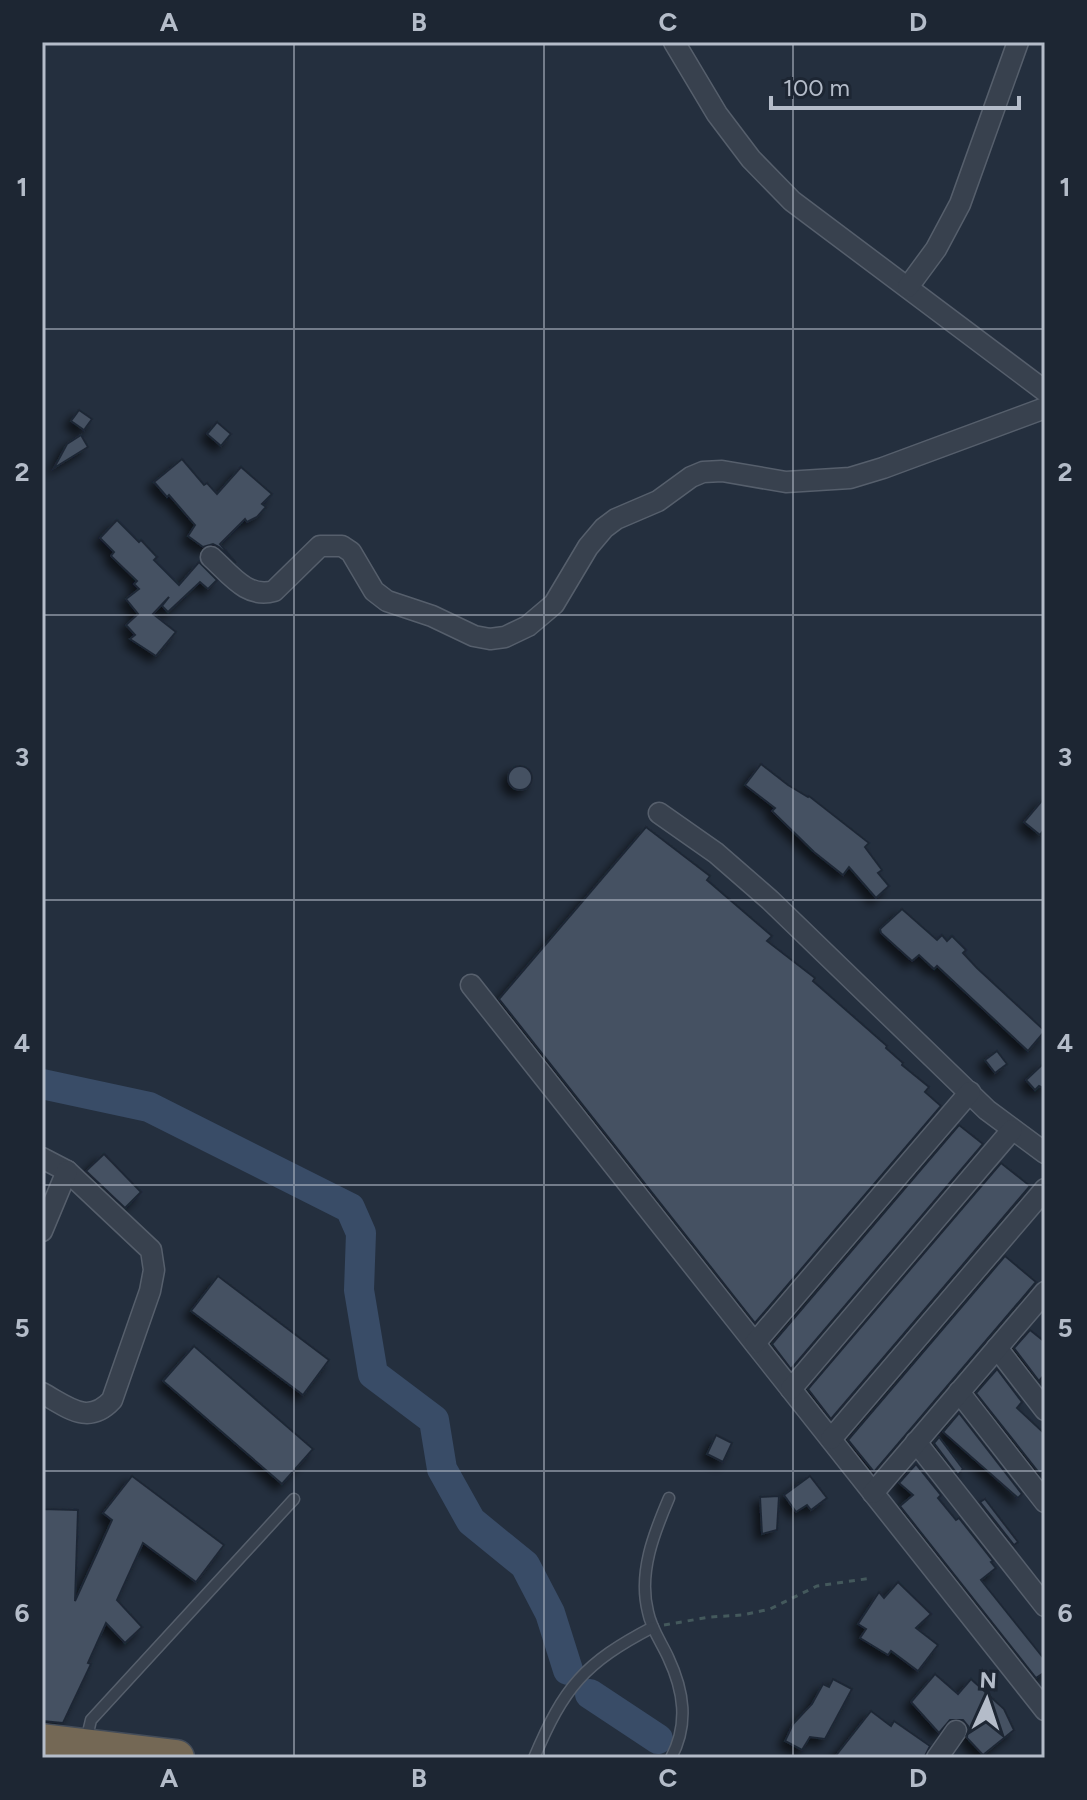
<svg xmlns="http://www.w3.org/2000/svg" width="1087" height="1800" font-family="Figtree,sans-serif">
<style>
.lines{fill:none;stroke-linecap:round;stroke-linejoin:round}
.river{stroke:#394c67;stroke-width:30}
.building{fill:#455162;stroke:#1f2835;stroke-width:2;filter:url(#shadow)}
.lane-casing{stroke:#565f6c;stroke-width:13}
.street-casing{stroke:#565f6c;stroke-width:23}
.highway-casing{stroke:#434c59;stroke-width:39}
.path{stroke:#44595c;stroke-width:3;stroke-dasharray:6 6;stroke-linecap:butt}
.lane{stroke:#38414e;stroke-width:10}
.street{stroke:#38414e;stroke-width:20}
.highway{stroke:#746855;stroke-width:36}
.grid{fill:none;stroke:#b4bcc9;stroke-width:2;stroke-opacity:0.55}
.neatline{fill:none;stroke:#b4bcc9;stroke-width:3}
.grid-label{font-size:26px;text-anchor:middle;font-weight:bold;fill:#b4bcc9}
</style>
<defs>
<filter id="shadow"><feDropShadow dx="-6" dy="6" stdDeviation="4" flood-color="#0009"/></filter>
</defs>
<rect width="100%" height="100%" fill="#242f3e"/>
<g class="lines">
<g class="river">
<path d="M42 1084 149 1107 350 1208 361 1233 359 1290 373 1374 434 1420 442 1469 471 1521 525 1565 550 1613 568 1670"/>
<path d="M590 1694 658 1739"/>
</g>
</g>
<g class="building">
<path d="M79 410 92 419 84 430 71 421Z"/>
<path d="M217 422 231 434 221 446 207 434Z"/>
<path d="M81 435 88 447 54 468 67 444Z"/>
<path d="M182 459 204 485 207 483 217 494 241 467 272 494 262 504 266 507 257 517 247 522 245 519 220 544 236 563 219 547 213 544 203 547 188 536 195 525 169 495 167 497 154 482Z"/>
<path d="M117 520 139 542 141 540 157 557 154 560 179 585 199 562 217 580 208 589 200 582 168 612 162 606 169 597 153 614 176 632 156 656 130 639 135 635 126 625 138 614 126 599 139 589 134 584 137 581 111 556 114 552 100 538Z"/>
<path d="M761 764 788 785 808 797 809 796 869 843 865 847 882 870 878 873 889 886 876 898 849 867 843 875 814 852 772 811 775 808 745 785Z"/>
<circle cx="520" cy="778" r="12"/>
<path d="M1045 797V828L1040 835 1024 822Z"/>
<path d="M646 827 710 876 707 880 772 936 767 941 815 978 813 981 887 1046 886 1048 903 1063 902 1065 929 1087 925 1092 941 1106 755 1323 499 999Z"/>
<path d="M902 909 937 940 942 935 947 941 952 936 966 950 963 953 977 968 1045 1031 1028 1051 937 966 934 969 919 955 912 961 881 933 880 929Z"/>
<path d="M997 1051 1007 1064 995 1073 985 1060Z"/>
<path d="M1045 1062V1089L1039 1086 1035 1090 1026 1080Z"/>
<path d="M959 1125 983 1144 791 1369 772 1344Z"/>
<path d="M104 1154 141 1192 125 1208 86 1171Z"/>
<path d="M1001 1163 1030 1186 831 1419 808 1389Z"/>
<path d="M1005 1256 1036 1282 874 1472 848 1440Z"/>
<path d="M218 1276 329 1360 303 1395 191 1311Z"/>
<path d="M1030 1330 1045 1342V1374L1039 1381 1014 1348Z"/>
<path d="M194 1346 313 1449 282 1484 163 1381Z"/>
<path d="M997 1369 1022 1402 1017 1408 1045 1434V1469L1040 1474 976 1393Z"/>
<path d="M959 1413 1022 1494 1018 1498 943 1432Z"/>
<path d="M716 1435 732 1443 723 1462 707 1454Z"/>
<path d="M939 1437 963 1469 958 1475 934 1443Z"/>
<path d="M916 1464 941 1495 938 1498 956 1520 959 1518 993 1561 991 1562 996 1568 981 1580 1045 1660V1672L1036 1678 900 1506 913 1495 899 1483Z"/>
<path d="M132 1476 224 1545 196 1582 143 1543 117 1600 142 1627 125 1643 106 1623 88 1663 91 1664 63 1723 42 1721V1509L78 1510 75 1601 112 1520 103 1513Z"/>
<path d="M810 1476 827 1498 811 1510 807 1505 796 1512 784 1495Z"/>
<path d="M779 1496 777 1530 762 1534 760 1497Z"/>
<path d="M985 1499 1018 1542 1014 1545 980 1502Z"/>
<path d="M898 1582 931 1614 916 1628 938 1645 918 1671 891 1651 888 1655 860 1638 866 1629 858 1624 879 1592 884 1598Z"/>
<path d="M935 1674 958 1694 971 1679 1004 1709 1014 1730 983 1755 967 1738 968 1726 963 1720H950L939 1733 911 1702Z"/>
<path d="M833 1679 852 1689 825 1739 810 1737 802 1750 785 1741 793 1724 812 1704 823 1684 829 1687Z"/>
<path d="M871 1711 891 1726 894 1721 930 1746 924 1758H834Z"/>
</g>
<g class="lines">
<g class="lane-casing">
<g id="lane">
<path d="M669 1498C654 1533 638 1573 648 1612 651 1628 661 1642 668 1657 684 1691 689 1724 671 1758"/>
<path d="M86 1741 91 1720 294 1499"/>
<path d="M534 1758C564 1687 584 1663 653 1627"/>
</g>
</g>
<g class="street-casing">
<g id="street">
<path d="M674 42 717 114 751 159 792 201 1045 391"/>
<path d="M908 287 936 249 960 204 1018 42"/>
<path d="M211 557C230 574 247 599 274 591L320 546H342L351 552 374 591 387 601 432 616 474 636 490 639 505 637 528 626 554 604 588 547 604 528 616 519 658 501 691 477 703 472 722 471 786 482 850 478 883 468 1045 408"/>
<path d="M659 813 716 853 770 900 987 1110 1045 1153"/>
<path d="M471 985 1045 1710"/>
<path d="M42 1158 67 1171 151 1250 154 1270 150 1291 112 1400C88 1426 68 1407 42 1393"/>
<path d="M42 1231 67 1171"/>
<path d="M755 1343 970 1092"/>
<path d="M997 1348 1045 1410"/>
<path d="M791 1389 1012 1130"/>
<path d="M959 1392 1045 1502"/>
<path d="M831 1439 1045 1189"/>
<path d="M916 1442 1045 1606"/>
<path d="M873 1493 1045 1292"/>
<path d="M937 1758 956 1731"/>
</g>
</g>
<g class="highway-casing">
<path id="highway" d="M42 1742 176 1758"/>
</g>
<path class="path" d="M664 1625 710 1617 743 1615 770 1609 817 1586 872 1578"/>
<use href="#lane" class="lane"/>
<use href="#street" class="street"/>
<use href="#highway" class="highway"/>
</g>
<path class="grid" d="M294 42V1758M544 42V1758M793 42V1758M42 329H1045M42 615H1045M42 900H1045M42 1185H1045M42 1471H1045"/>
<rect width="1087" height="1800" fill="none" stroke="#1d2633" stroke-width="88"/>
<g transform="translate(987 1700) rotate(3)" stroke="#1d2633" stroke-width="6" paint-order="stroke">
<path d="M0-6L14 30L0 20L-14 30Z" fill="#b4bcc9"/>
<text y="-12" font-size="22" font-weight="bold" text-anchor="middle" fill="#b4bcc9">N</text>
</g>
<path d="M771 96v12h248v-12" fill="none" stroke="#b4bcc9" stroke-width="4"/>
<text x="783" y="96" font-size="24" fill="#b4bcc9" stroke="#1d2633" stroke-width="6" paint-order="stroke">100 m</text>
<rect x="44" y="44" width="999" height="1712" class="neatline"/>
<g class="grid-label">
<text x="169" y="31">A</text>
<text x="419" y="31">B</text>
<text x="668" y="31">C</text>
<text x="918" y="31">D</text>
<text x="22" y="196">1</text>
<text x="1065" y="196">1</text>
<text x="22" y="481">2</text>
<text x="1065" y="481">2</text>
<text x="22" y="766">3</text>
<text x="1065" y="766">3</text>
<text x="22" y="1052">4</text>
<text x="1065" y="1052">4</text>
<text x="22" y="1337">5</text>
<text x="1065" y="1337">5</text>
<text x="22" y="1622">6</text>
<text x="1065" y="1622">6</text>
<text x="169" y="1787">A</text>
<text x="419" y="1787">B</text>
<text x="668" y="1787">C</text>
<text x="918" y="1787">D</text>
</g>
</svg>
